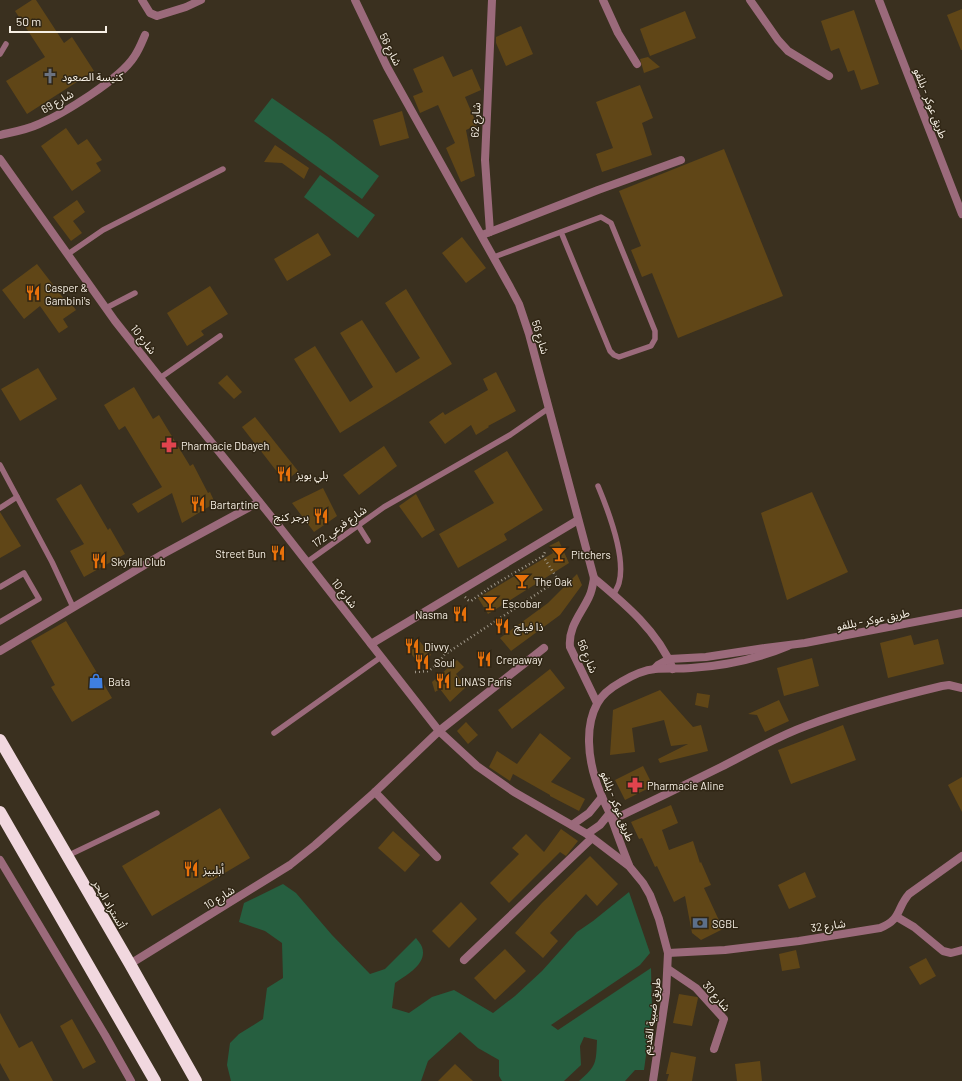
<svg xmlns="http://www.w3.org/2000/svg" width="962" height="1081" font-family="Barlow,'Noto Sans Arabic',sans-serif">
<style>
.green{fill:#265f40}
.building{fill:#604617}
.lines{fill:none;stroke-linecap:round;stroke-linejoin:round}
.path{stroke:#a0988a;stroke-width:2.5;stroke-dasharray:1 3;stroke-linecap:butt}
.service{stroke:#9b6a7b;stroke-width:5.5}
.minor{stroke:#9b6a7b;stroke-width:8}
.tertiary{stroke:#9b6a7b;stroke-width:8}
.motorway{stroke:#f1d8df;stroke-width:12}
.labels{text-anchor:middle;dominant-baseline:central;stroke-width:3;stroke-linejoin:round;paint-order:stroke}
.street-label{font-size:11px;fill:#f7f0e5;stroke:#302615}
.poi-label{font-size:11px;fill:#f7f0e5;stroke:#302615;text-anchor:start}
</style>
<rect width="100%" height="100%" fill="#3a301f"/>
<g class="green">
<path d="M272 98 328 137 379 176 362 199 254 121Z"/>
<path d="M320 175 375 215 358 238 304 197Z"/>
<path d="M283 884 296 893 332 935 370 974 385 969 416 938C418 941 421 944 422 947 428 964 406 975 395 983L392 1008 409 1013 432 997 454 990 493 1013 515 996 542 971 577 932 593 921 629 892 650 953 640 965 551 1025 558 1030 651 968 652 1012 644 1070H635L625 1081H579C597 1066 596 1062 597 1040L584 1037 580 1046 581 1065 564 1081H502L499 1076V1060L478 1048 460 1032 428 1061 421 1081H231L227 1065 230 1043 239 1034 263 1019 267 988 283 978 282 943 265 931 239 922 244 903Z"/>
</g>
<g class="building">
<path d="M32 0H36L64 43 72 37 94 71 27 114 6 81 45 57 15 11Z"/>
<path d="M962 9V50H961L947 15Z"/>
<path d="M854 10 879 84 861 90 854 70 848 72 839 48 831 51 821 21Z"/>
<path d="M685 11 696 38 650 56 640 29Z"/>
<path d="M521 26 533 54 506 66 496 43V37Z"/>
<path d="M443 56 453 77 472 69 481 90 465 97 477 125 466 130 475 176 461 182 446 148 455 143 438 105 420 113 413 96 423 92 413 69Z"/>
<path d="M648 57 660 67 644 73 640 59Z"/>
<path d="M640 85 653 118 642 123 652 155 602 172 596 154 613 148 596 102Z"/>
<path d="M402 111 409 138 380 146 373 120Z"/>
<path d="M66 128 78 145 87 139 102 160 96 163 101 171 72 191 41 146Z"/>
<path d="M275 145 309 168 304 179 282 163 264 162Z"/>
<path d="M724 149 783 296 678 338 652 273 642 277 631 250 641 246 619 191Z"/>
<path d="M77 200 85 212 73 221 82 233 71 241 53 217Z"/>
<path d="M318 233 331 255 287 281 274 259Z"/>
<path d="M462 237 486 268 466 283 442 253Z"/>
<path d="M37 264 64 299 67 298 76 310 63 319 68 327 59 333 40 306 24 319 2 290Z"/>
<path d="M210 286 228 314 201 331 204 335 187 346 167 313Z"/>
<path d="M406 289 452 364 340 433 294 359 315 346 350 402 373 387 340 333 362 320 396 373 420 358 385 303Z"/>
<path d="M38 368 57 399 20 421 1 389Z"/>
<path d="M496 372 516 411 488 426 489 427 476 435 471 425 445 444 429 422 443 412 445 415 488 390 483 379Z"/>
<path d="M227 375 242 392 234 399 218 383Z"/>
<path d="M134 387 153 419 159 415 190 466 193 464 208 493 210 492 215 503 182 523 172 493 138 513 132 504 162 487 125 426 119 430 104 405Z"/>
<path d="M255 417 298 471 285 482 242 427Z"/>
<path d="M384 446 397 466 359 495 343 475Z"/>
<path d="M507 451 543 510 504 534 507 540 458 568 439 534 494 503 474 471Z"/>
<path d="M81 484 108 530 110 528 125 554 84 577 70 551 84 544 56 499Z"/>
<path d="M323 488 337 516 314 532 292 503Z"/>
<path d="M812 492 848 572 787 600 761 513Z"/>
<path d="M416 494 435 530 422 538 399 506Z"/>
<path d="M0 512 21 546 0 558Z"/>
<path d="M559 541 569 563 488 614 478 598 553 553 549 546Z"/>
<path d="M577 574 582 585 560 615 511 651 500 638 548 603Z"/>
<path d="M66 621 112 698 72 722 51 687 55 685 31 641Z"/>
<path d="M911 635 914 645 938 639 944 664 888 678 880 643Z"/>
<path d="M417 638 431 655 419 664 406 647Z"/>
<path d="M812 658 819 686 784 696 777 668Z"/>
<path d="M457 660 464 667 456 674 466 687 450 702 440 689 435 692 432 682Z"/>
<path d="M550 669 565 688 512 729 498 710Z"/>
<path d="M660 690 693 727 701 725 708 751 660 763 658 759 688 744 671 746 664 720 632 728 635 752 610 755 613 710Z"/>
<path d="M697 693 710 695 708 708 695 705Z"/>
<path d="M779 700 789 721 765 732 757 715 748 714Z"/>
<path d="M466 722 478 735 468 744 457 731Z"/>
<path d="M843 725 856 760 791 784 778 750Z"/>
<path d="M540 733 571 758 551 782 585 799 579 811 550 796V795L513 774 510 781 489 767 497 751 517 764Z"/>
<path d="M643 766 653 786 625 800 615 780Z"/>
<path d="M962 777V812L948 785Z"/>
<path d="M671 805 678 823 662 830 669 850 693 841 700 863 701 862 711 885 704 888 723 929 701 940 692 933 685 896 674 902 657 866 655 867 642 838 639 839 631 822Z"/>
<path d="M220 808 250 858 152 916 122 866Z"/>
<path d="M561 829 578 841 566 856 560 852 509 903 490 883 519 854 512 848 526 834 544 852Z"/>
<path d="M393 831 420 855 405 872 378 848Z"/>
<path d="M590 856 618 884 597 906 586 894 550 933 558 941 543 958 515 933 542 903Z"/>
<path d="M805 872 816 897 789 909 778 885Z"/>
<path d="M461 902 477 919 449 948 432 931Z"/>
<path d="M505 949 526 971 495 1000 474 978Z"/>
<path d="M796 950 800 968 782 971 779 954Z"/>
<path d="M926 958 936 976 920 985 909 967Z"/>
<path d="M679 994 697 997 698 998 692 1026 673 1023Z"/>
<path d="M0 1013 19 1048 32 1041 53 1081H10L0 1063Z"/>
<path d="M72 1019 96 1062 83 1069 60 1026Z"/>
<path d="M671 1052 696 1057 692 1081H667L669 1074H666Z"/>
<path d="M760 1061 762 1081H737L735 1064Z"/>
<path d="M455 1064 473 1081H438Z"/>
</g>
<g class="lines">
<g class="path">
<path d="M465 597 468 600 471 601 492 586 543 556"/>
<path d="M415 672 429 671 440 661 444 655 558 580 543 556 545 552"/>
</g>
<g class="service">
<path d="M0 54 6 44"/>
<path d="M68 254 103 230 223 169"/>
<path d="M494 257 601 217 611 223 655 331V339L651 346 619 357 614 355 610 351 561 232"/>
<path d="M106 308 135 293"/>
<path d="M160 378 220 336"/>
<path d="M0 465 52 562 73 607"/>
<path d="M598 486C608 510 626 558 619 583 618 587 615 591 614 594"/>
<path d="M0 508 17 497"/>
<path d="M358 525 368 541"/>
<path d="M307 562 384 507 510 435 549 408"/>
<path d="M0 587 24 573 39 599 0 622"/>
<path d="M274 733 381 657"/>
<path d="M67 856 157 813"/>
</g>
<g class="minor">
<path d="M142 0 150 13 157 16 186 7 201 0"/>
<path d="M355 0 387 67 510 287 519 304 529 334 594 578C593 584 592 591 589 597 581 614 568 627 570 647L597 703"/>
<path d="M603 0 618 33 637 64"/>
<path d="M750 0 778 40 788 51 829 76"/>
<path d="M0 135C13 132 26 130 39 124 63 114 120 79 134 57 139 50 142 42 145 35"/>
<path d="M490 232 598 190 681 160"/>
<path d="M482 235 490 232 485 160 492 0"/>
<path d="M594 578C624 603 658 631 673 669"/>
<path d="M371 644 578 520"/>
<path d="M439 731 544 648"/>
<path d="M375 792 437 857"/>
<path d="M612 820C648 803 685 785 721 767 749 753 776 737 806 726 850 709 896 697 942 686L949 685 962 688"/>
<path d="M0 860 105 1035 131 1081"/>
<path d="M897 917 914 927 943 951 951 953 962 950"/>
<path d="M668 953 725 950 799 941 880 928C902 919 896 909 909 894L962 856"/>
<path d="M464 960 592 838"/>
<path d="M668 969 696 988 724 1019 714 1049"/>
</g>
<g class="tertiary">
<path d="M879 0 962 214"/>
<path d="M0 159 115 321 187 412 278 525 439 731 477 766 514 792 587 834 629 866 643 883 650 895 659 919 668 953 666 993 653 1081"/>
<path d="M0 651 163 554 259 502"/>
<path d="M654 669 658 665 669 659 706 657 765 648 805 643 962 613"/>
<path d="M572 825 589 813 602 797"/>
<path d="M587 834 600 825 609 814"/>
<path d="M629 865C622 848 616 831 610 814 605 803 599 792 596 781 588 757 585 726 597 704 602 694 612 687 621 682 631 676 644 670 655 669 667 668 679 669 691 668 725 666 757 659 788 646"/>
<path d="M130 964 290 865 315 845 375 792 439 731"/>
</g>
<g class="motorway">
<path d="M0 740 130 964 196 1081"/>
<path d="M0 812 155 1081"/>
</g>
</g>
<defs>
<g id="church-bare" transform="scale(1.2)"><path d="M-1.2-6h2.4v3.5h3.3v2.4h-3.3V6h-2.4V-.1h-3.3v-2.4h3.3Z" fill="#6b7280" stroke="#302615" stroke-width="2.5" paint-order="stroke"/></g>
<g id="restaurant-bare" transform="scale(1.2)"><path d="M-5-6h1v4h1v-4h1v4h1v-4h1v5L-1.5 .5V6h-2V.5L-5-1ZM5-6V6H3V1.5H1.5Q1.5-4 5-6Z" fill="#e8710a" stroke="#302615" stroke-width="2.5" paint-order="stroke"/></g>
<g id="pharmacy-bare" transform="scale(1.2)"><path d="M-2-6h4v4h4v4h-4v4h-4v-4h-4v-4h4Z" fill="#e0444e" stroke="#302615" stroke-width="2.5" paint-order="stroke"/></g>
<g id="bar-bare" transform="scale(1.2)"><path d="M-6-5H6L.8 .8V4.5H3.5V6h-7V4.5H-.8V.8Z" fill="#e8710a" stroke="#302615" stroke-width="2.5" paint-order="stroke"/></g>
<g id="shop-bare" transform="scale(1.2)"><path d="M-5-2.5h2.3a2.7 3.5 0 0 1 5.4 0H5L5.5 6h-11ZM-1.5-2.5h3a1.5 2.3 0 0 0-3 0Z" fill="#3f7fe0" stroke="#302615" stroke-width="2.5" paint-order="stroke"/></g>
<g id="bank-bare" transform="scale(1.2)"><path d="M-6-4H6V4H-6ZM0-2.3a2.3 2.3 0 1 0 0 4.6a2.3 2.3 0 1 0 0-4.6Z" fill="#5c6f8a" stroke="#302615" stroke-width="2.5" paint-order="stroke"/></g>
</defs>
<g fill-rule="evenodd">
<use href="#church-bare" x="50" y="76"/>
<use href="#restaurant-bare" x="33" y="293"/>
<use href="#pharmacy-bare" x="169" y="445"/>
<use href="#restaurant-bare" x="284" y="474"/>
<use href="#restaurant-bare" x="198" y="504"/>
<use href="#restaurant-bare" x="321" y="516"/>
<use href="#restaurant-bare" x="278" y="553"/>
<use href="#bar-bare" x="559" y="554"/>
<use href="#restaurant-bare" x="99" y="561"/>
<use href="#bar-bare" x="522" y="581"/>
<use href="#bar-bare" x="490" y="603"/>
<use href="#restaurant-bare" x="460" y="614"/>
<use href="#restaurant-bare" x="502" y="626"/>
<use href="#restaurant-bare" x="412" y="646"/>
<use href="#restaurant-bare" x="484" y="659"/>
<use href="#restaurant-bare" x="422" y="662"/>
<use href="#shop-bare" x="96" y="681"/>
<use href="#restaurant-bare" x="443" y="681"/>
<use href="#pharmacy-bare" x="635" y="785"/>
<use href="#restaurant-bare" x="191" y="869"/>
<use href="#bank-bare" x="700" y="923"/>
</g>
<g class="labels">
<g class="street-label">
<text transform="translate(391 49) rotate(63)">شارع 56</text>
<text transform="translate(57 101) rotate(-30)">شارع 69</text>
<text transform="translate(931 103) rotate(69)">طريق عوكر - بللفو</text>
<text transform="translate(475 120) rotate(-87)">شارع 62</text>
<text transform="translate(541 337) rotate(73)">شارع 56</text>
<text transform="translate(144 339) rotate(52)">شارع 10</text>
<text transform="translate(339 526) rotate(-35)">شارع فرعي 172</text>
<text transform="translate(345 593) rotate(52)">شارع 10</text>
<text transform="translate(873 619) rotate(-11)">طريق عوكر - بللفو</text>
<text transform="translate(588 656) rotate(67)">شارع 56</text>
<text transform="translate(618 806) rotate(69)">طريق عوكر - بللفو</text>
<text transform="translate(219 897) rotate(-32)">شارع 10</text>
<text transform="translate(110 904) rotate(60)">أتستراد البحر</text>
<text transform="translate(828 925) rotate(-8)">شارع 32</text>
<text transform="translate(717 996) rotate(49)">شارع 30</text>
<text transform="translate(651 1016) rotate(-82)">طريق ضبية القديم</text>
</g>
<g class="poi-label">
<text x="62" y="76">كنيسة الصعود</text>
<text x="45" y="287">Casper &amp;<tspan x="45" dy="13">Gambini's</tspan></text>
<text x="181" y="445">Pharmacie Dbayeh</text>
<text x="296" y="474">بلي بويز</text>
<text x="210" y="504">Bartartine</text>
<text x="309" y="516" text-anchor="end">برجر كنج</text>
<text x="266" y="553" text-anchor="end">Street Bun</text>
<text x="571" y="554">Pitchers</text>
<text x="111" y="561">Skyfall Club</text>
<text x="534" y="581">The Oak</text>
<text x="502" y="603">Escobar</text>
<text x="448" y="614" text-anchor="end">Nasma</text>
<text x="514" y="626">ذا فيلج</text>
<text x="424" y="646">Divvy</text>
<text x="496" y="659">Crepaway</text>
<text x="434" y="662">Soul</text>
<text x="108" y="681">Bata</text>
<text x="455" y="681">LINA'S Paris</text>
<text x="647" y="785">Pharmacie Aline</text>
<text x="203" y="869">أبلبيز</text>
<text x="712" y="923">SGBL</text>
</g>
</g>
<path d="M10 26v6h96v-6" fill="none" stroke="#f7f0e5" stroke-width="2"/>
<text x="16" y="26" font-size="12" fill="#f7f0e5" stroke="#302615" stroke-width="3" paint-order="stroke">50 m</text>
</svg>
